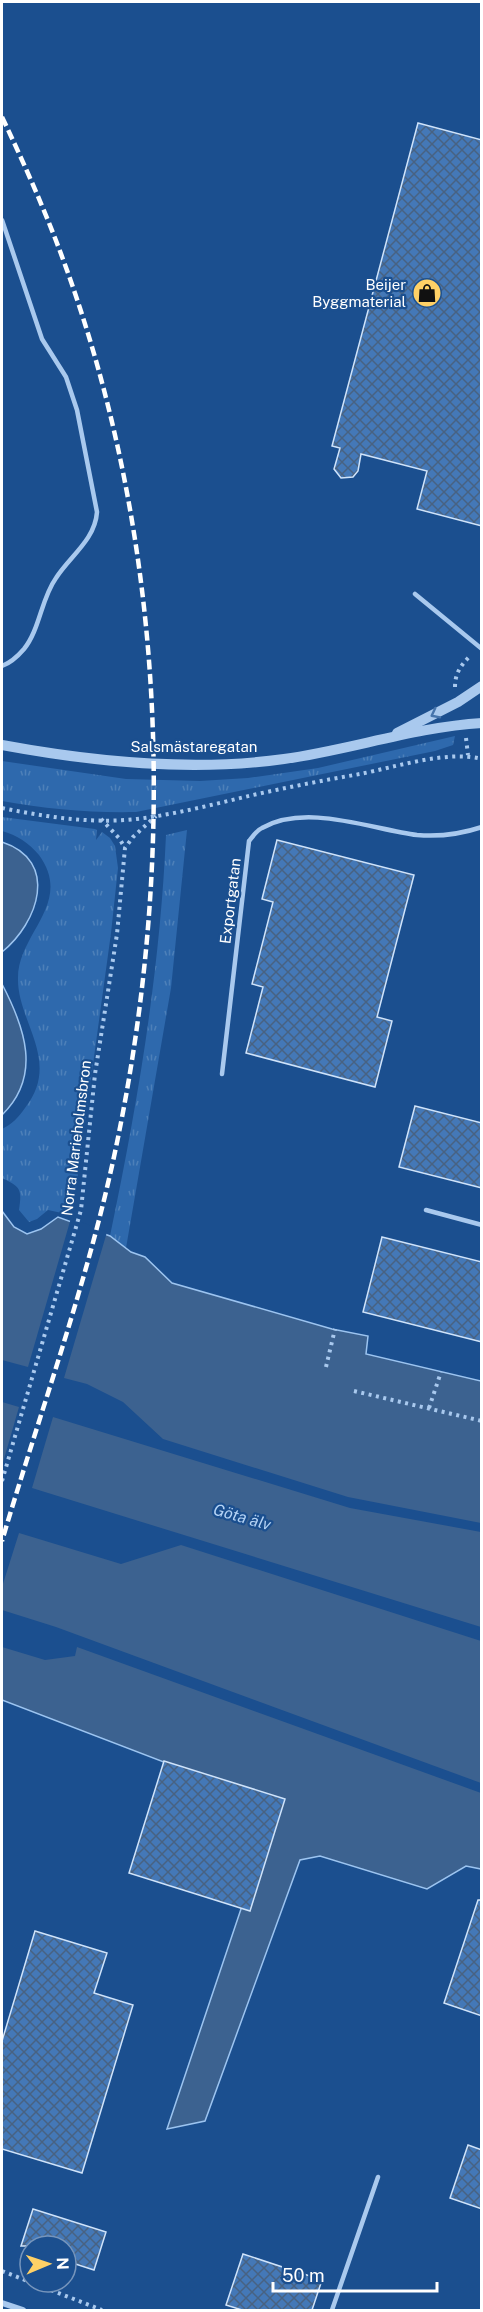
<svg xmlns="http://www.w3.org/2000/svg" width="483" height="2312" font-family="'Public Sans',sans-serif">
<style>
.grass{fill:url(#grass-tufts)}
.water{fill:#3c6290;stroke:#9cc4f0;stroke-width:1.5}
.pier{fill:#1b4f8f}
.building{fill:url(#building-cross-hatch);stroke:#cfe3fa;stroke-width:1.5}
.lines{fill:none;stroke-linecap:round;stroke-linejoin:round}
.path{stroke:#a9c9ee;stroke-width:4;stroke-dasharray:3 4.5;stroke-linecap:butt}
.service{stroke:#a9c9ee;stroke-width:4.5}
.minor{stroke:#a9c9ee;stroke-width:6}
.tertiary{stroke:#a9c9ee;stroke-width:10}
.rail{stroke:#fff;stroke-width:4.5;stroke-dasharray:10 4.5;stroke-linecap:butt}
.oneway{stroke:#4674ac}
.labels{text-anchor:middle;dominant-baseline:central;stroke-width:4.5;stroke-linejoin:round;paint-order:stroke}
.poi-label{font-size:15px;fill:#fff;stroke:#1b4f8f;text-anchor:end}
.street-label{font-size:15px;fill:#fff;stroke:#1b4f8f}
.water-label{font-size:16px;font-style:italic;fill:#b5d3f5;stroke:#1b4f8f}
</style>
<defs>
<pattern id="grass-tufts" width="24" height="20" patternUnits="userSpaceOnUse" patternTransform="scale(1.5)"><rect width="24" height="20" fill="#2e69ad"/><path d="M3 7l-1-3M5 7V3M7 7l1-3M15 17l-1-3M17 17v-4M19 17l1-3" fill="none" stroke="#4d80b9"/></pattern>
<pattern id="building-cross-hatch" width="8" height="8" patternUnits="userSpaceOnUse" patternTransform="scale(1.5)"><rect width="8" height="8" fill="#4478b7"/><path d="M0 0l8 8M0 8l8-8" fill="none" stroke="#486282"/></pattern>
</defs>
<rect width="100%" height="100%" fill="#1b4f8f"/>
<g class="grass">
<path d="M455 736 453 745 435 751 136 812C91 813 46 809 2 801V761L126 779 200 781 248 778 318 768Z"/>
<path d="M2 817 95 829 97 830 96 840 102 832 110 838 115 846 118 868 111 933 73 1210 62 1213 48 1210 37 1219 29 1222 19 1210C22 1189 21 1187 2 1178V1129C11 1125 19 1117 25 1108 62 1061 17 1022 18 978 18 933 74 903 39 855 29 843 17 835 2 831Z"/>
<path d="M187 830 171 988 126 1248 110 1236C138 1102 160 971 166 835Z"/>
</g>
<g class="water">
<path d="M2 842C60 861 38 923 2 952Z"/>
<path d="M2 984C25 1028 42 1076 2 1115Z"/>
<path d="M2 1211 14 1227 27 1234 41 1229 58 1217 110 1236 131 1252 145 1257 172 1283 332 1329 368 1336 366 1354 481 1381V1869L466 1866 427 1889 320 1856 300 1860 205 2121 167 2129 276 1805 2 1700Z"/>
</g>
<g class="pier">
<path d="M71 1218 107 1232 64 1378 87 1384 123 1402 163 1439 348 1497 481 1523V1532L350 1508 53 1417 32 1488 481 1627V1641L181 1545 121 1564 19 1533 2 1587V1466L19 1407 2 1402V1360L28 1367Z"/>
<path d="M2 1610 56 1627 481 1783V1793L77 1647 75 1656 45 1660 2 1647Z"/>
</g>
<g class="building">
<path d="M418 123 482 140V526L417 509 427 471 361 454 358 471 353 477 341 478 334 469 340 448 332 446Z"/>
<path d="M277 840 414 875 377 1017 392 1021 375 1087 246 1053 263 987 252 984 273 902 262 899Z"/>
<path d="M415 1106 482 1123V1188L399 1167Z"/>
<path d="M382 1237 482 1262V1342L363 1312Z"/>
<path d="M164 1761 285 1799 250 1911 129 1873Z"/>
<path d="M478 1900H482V2016L444 2003Z"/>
<path d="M35 1931 107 1953 94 1993 133 2005 82 2173 2 2149V2041Z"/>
<path d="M468 2145 482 2150V2209L450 2198Z"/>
<path d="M33 2209 106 2232 94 2270 66 2261V2246H21Z"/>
<path d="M243 2254 322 2280 312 2310H242L226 2305Z"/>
</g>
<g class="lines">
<g class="path">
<path d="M455 687C455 673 461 665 471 655"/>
<path d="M466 738 468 755"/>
<path d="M2 808C46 817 92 824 137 819 177 814 215 804 253 795 289 787 325 780 360 774 396 767 447 750 482 759"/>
<path d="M101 819 119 838 125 848"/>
<path d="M326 1367 335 1329"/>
<path d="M354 1391 482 1421"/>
<path d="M429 1408 441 1372"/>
<path d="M2 1481 81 1210 95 1074 117 934 125 848 133 837 156 816"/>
<path d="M2 2271 102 2310"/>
</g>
<g class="service">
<path d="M2 220 42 339 66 377 77 410 97 512C95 540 70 556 56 578 41 599 40 629 24 649 18 656 10 663 2 666"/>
<path d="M415 594 482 649"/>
<path d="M222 1074 249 841C253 836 257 830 262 828 306 803 371 829 417 835 440 837 461 834 482 827"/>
<path d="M426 1210 482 1225"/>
<path d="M332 2310 378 2177"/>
</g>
<path class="minor" d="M2 2303 23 2310"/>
<g class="tertiary">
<path d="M397 733 458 702 482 686"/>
<path d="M2 745C94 762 191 772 284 759 350 750 415 727 482 723"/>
</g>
<path class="rail" d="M2 117C21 157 39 197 55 238 167 528 179 850 115 1152 87 1284 40 1412 2 1541"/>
</g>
<defs><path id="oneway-chevron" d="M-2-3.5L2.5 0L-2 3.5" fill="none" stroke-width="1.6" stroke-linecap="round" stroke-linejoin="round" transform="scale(1.5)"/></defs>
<use class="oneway" href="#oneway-chevron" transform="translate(435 714) rotate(153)"/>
<defs>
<g id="shop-disc" transform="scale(1.5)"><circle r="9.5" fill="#ffd166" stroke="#1b4f8f"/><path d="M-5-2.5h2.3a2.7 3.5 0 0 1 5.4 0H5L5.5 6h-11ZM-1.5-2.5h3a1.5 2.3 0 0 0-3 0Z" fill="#111"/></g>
</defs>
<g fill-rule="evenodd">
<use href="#shop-disc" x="427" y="293"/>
</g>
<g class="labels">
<g class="poi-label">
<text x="406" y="284">Beijer<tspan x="406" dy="17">Byggmaterial</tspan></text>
</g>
<g class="street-label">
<text x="194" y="746">Salsmästaregatan</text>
<text transform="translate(230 901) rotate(-83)">Exportgatan</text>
<text transform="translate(76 1138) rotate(-83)">Norra Marieholmsbron</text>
</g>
<g class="water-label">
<text transform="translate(242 1517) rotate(16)">Göta älv</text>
</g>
</g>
<rect width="483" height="2312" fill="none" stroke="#ffffff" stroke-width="6"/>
<g transform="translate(48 2264) rotate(88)"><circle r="28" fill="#1b4f8f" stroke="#7695bc" stroke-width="1.5"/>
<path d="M0-4.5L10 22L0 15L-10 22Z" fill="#ffd166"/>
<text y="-9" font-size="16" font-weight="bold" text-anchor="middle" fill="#ffffff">N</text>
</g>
<path d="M273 2282v9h164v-9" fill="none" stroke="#ffffff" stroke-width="3"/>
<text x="282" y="2282" font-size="18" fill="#ffffff" stroke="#1b4f8f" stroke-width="4.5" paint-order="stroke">50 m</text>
</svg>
